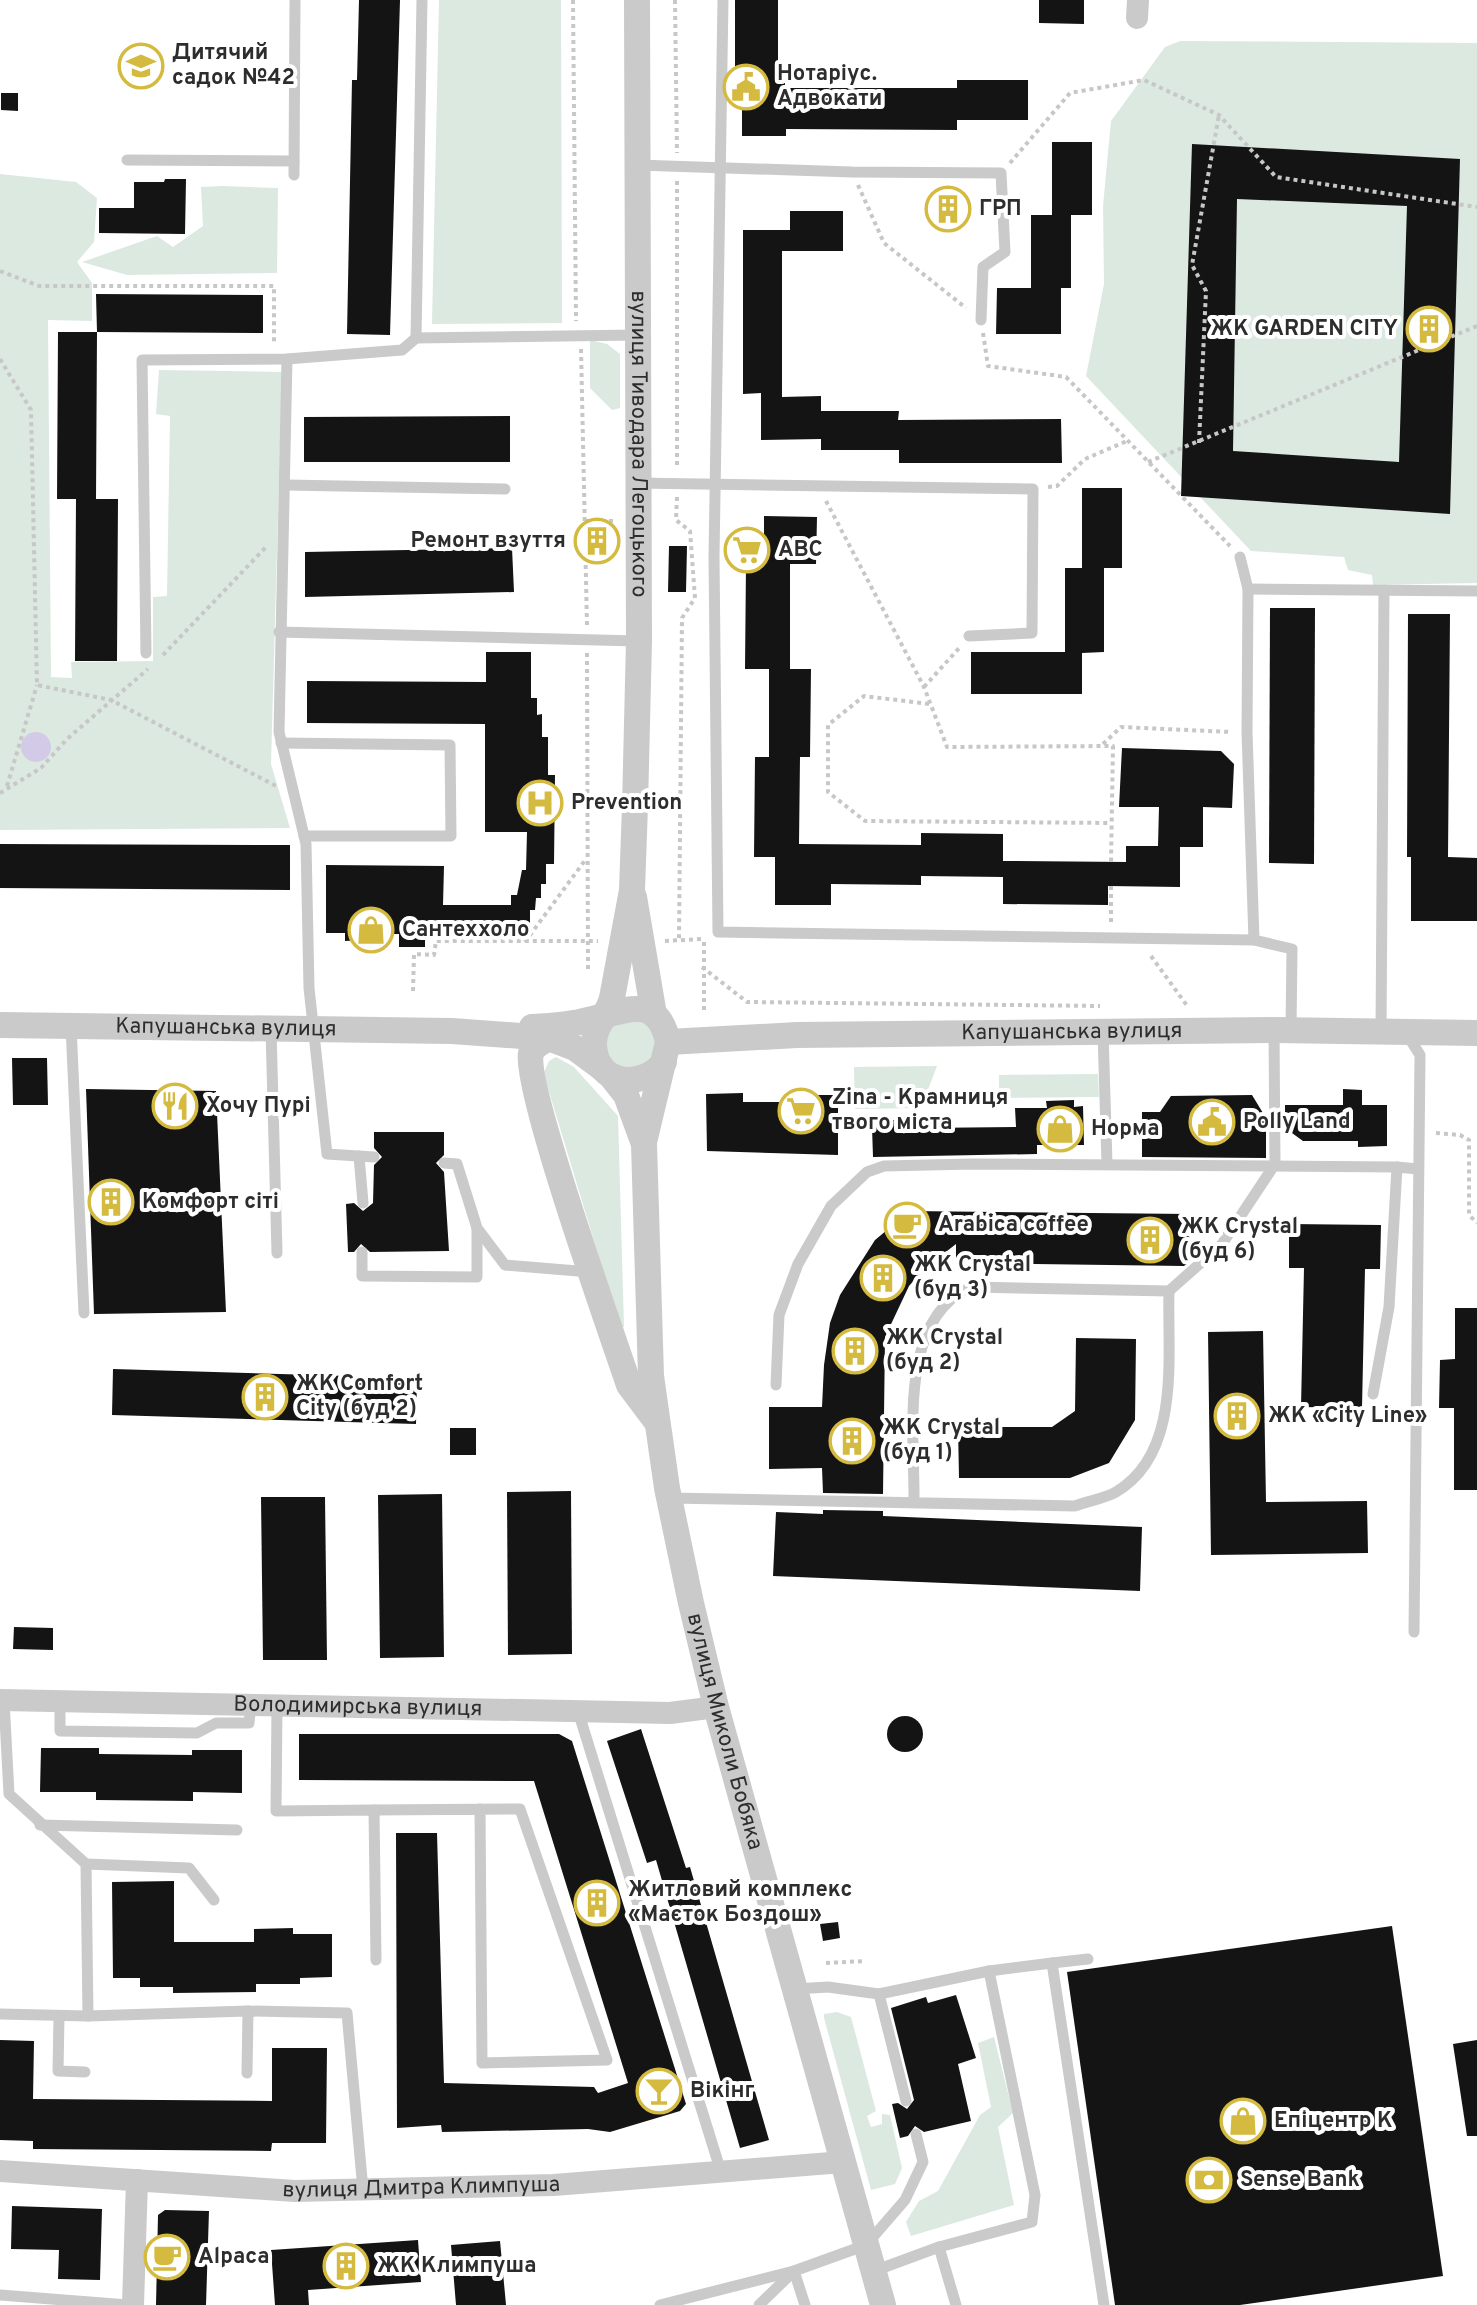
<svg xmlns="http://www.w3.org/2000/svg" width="1477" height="2305" font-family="Overpass,sans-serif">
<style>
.green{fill:#dce9e1}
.water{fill:#d2cae7}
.building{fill:#141414;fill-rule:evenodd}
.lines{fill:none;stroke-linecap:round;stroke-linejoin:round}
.path{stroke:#c7c7c7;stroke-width:4;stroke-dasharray:4 4;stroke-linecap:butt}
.service{stroke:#cacaca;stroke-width:11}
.minor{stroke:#cacaca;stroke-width:22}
.tertiary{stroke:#cacaca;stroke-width:26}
.labels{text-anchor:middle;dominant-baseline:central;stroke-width:8;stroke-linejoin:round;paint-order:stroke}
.poi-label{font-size:22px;font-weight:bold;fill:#2d2d2d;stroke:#fff;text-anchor:start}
.street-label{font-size:22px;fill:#2d2d2d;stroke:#fff}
</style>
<rect width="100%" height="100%" fill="#fff"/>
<g class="green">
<path d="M439 0H561L562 323 432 324Z"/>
<path d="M1180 41 1477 43V583L1373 585 1372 575 1348 570 1344 557 1251 551 1086 376 1104 284 1103 206 1111 121 1165 47Z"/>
<path d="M0 174 76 182 97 198 94 242 77 262 92 283V321L48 320 51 677 72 678 71 662 153 661V597L167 596 170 416 156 414 159 370 282 372 271 764 290 828 0 830Z"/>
<path d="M222 186 278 188 277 273 127 275 82 262 157 236 173 247 203 226 201 187Z"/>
<path d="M590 340 607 344 620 354V408L612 410 590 388Z"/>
<path d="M612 1020 649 1021 660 1047 645 1070 609 1064 602 1036Z"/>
<path d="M556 1057 574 1067 618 1116 624 1327H620L547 1085 544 1072 549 1061Z"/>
<path d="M937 1066 921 1108 855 1109 854 1067Z"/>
<path d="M1098 1074 1099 1097 999 1098V1075Z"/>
<path d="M837 2012 851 2017 876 2111 867 2116 871 2127 882 2124V2114L890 2115 902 2168 895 2184 871 2190 824 2018V2014Z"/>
<path d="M994 2037 1013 2113 998 2127 1014 2205 911 2236 906 2222 919 2201 938 2191 980 2115 991 2107 978 2043Z"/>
</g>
<circle class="water" cx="36" cy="747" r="15"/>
<g class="building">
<path d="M359 0H400L390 335 347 334 352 80H357Z"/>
<path d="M735 0H778V72H785V88H957V80H1028V120H957V130L786 129V136H742V70H735Z"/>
<path d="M1039 0H1084V24L1039 23Z"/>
<path d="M1 93H18V111L1 110Z"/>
<path d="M1052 142H1092V215H1071V288H1061V334H996L997 288H1031V215H1052Z"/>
<path d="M1192 144 1460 159 1450 514 1181 496ZM1237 199 1407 206 1399 462 1233 451Z"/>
<path d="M165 179H186L185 234 99 233V208H134V182H164Z"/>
<rect x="935" y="197" width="25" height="25"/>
<path d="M790 211H843V251H782V397L821 396V411H899L898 420 1061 419 1062 463H899V450H821V439L761 440V393L743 394V230H790Z"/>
<path d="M96 294 263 295V333L97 332Z"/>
<path d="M58 332H97L96 499H118L117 661H75L76 499H57Z"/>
<path d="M510 416V462H304V417Z"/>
<path d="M1082 488H1122V568H1104V652L1082 653V694H971V652H1065V568H1082Z"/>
<path d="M764 516 817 517 816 564H790V669H811L810 757H800L799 844 921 845V833L1003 834V871V861L1126 862V846H1158L1159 807H1119L1122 748 1221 751 1234 764 1232 808 1203 807V847H1180V887L1108 886V905L1003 904V877L921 876V885L831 884V905H775V857H754L755 757H769V669H745L746 564H764Z"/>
<path d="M669 546H687L686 592H668Z"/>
<path d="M512 548 514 592 305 597V552Z"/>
<path d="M1270 608H1315L1314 864 1269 863Z"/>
<path d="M1408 614H1450L1448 857 1477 858V921H1411V857H1407Z"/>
<path d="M486 652H531V698H537V715L542 714V737H548V775H555L554 864H546V884H541V898H536L535 910H530V927H425V947H399V934H363V940L345 941V933H326V865L444 866 443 905H511V895H517L522 870H526L527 832H485V724L307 723V681L486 682Z"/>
<path d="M0 844 290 845V890L0 888Z"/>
<path d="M12 1058H47L48 1105H13Z"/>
<path d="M86 1089 216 1091 226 1312 94 1314Z"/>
<path d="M1343 1089 1362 1090V1105H1387V1146L1358 1147V1141H1303L1285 1128V1105H1343Z"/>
<path d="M743 1093V1102H785V1095H838V1155L707 1151 706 1094Z"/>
<path d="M1252 1095 1266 1118V1158L1142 1157V1112H1160L1171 1096Z"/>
<path d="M1074 1100V1107L1083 1106 1084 1145H1037V1154L873 1157 872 1127H888V1120H920V1128L1016 1127 1015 1108H1047L1046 1101Z"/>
<path d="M374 1132H444V1155L436 1163 444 1172 449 1251 370 1252 361 1244 354 1252H348L346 1204 354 1203 363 1211 373 1203 374 1165 382 1157 374 1148Z"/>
<path d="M910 1211 1190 1214 1189 1262 1184 1266 956 1263V1244L924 1269 909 1286 885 1337 883 1494 823 1493 822 1468 769 1469V1407H822L824 1365 830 1323 840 1295 875 1240Z"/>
<path d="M1289 1224 1381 1225 1380 1269H1365L1362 1408 1301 1407 1304 1268H1289Z"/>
<path d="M1455 1308H1477V1490H1454V1408H1439L1440 1360 1455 1359Z"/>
<path d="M1263 1331 1266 1502 1367 1501 1368 1553 1211 1555 1208 1332Z"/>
<path d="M1076 1338 1136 1339 1135 1420 1109 1463 1070 1478H959L958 1427H1052L1075 1411Z"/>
<path d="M113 1369 417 1378 416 1424 112 1415Z"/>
<rect x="450" y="1428" width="26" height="27"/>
<path d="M571 1491 572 1654 508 1655 507 1492Z"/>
<path d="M442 1494 444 1657 380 1658 378 1495Z"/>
<path d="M261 1497H325L327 1660H263Z"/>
<path d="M823 1510 883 1511V1516L1142 1527 1140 1591 773 1576 776 1512 823 1514Z"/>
<path d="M14 1627 53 1628V1650L13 1649Z"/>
<circle cx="905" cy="1734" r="18"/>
<path d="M641 1729 686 1868 690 1867 769 2140 740 2148 656 1860 647 1863 607 1741Z"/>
<path d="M299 1734H559L572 1741 686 2104 680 2111 610 2132 588 2129 442 2132 441 2125 397 2128 396 1833H437L444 2083 594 2087 598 2093 628 2083 534 1781 299 1780Z"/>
<path d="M41 1748H99V1754L192 1755V1750H242V1793L193 1792V1801L96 1800V1792H40Z"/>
<path d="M174 1881V1942H254V1929L293 1928V1934H332V1977L300 1978V1984H256V1992L173 1993V1987H140V1978H113L112 1882Z"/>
<path d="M838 1922 840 1938 823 1941 820 1924Z"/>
<path d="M1392 1926 1443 2276 1240 2305H1115L1067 1972Z"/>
<path d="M956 1995 976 2058 958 2064 971 2121 924 2132 915 2126 908 2136 900 2138 892 2104 898 2103 907 2109 914 2100 891 2008 926 1997 928 2003Z"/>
<path d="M0 2040 34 2041 33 2099 272 2101V2048H327L326 2143H272L271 2151 33 2149V2141L0 2140Z"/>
<path d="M1477 2040V2136H1467L1453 2044Z"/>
<path d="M12 2206 102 2209 100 2280 58 2279 59 2250 11 2249Z"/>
<path d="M165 2210 209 2211 206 2305H156L158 2215Z"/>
<path d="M418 2240 421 2282 308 2290 309 2305H275L271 2250Z"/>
<path d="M500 2241 506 2305H456L451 2245Z"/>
</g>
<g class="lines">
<g class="path">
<path d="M573 0 576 321"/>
<path d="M675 0 677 153"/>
<path d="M1010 163 1070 93 1144 80 1219 115 1276 177 1477 207"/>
<path d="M677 181V469"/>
<path d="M858 185 884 243 966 308"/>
<path d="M0 271 39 286H274V343"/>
<path d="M983 333 988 366 1066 377 1230 546"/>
<path d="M581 349 587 625"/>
<path d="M0 359 31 410 37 685 111 700 278 787"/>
<path d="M1199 443 1206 291 1192 265 1219 115"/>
<path d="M1148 462 1477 326"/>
<path d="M1048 487 1057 486 1085 459 1127 441"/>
<path d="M677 497 676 520 690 531 695 598 682 618 679 940"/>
<path d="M826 501 924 687 947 747 1113 746 1111 862"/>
<path d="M585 521H616"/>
<path d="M587 653 588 973"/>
<path d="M163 655 267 546"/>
<path d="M924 687 960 647"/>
<path d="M929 704 864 696 828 725V792L865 821 1111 823"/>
<path d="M1103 744 1121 727 1231 732"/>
<path d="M7 786 37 685"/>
<path d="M0 793 41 768 67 739 148 669"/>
<path d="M1111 886V924"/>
<path d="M665 941 703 939"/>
<path d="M525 942 586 859"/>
<path d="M1151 956 1188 1007"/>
<path d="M702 967 747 1002 1100 1006"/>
<path d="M413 991 414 954 434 955 436 941H598"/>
<path d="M704 1010V938"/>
<path d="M1436 1133 1460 1135 1469 1140V1215L1477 1223"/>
<path d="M826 1963 866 1961"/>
</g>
<g class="service">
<path d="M723 0 714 557 718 932 1254 940"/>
<path d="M127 160 294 161"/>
<path d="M637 165 852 172 1001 173 1005 252 983 267 981 320"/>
<path d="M294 175 295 0"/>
<path d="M416 338 422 0"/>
<path d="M287 359 279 732 306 844 309 988 327 1154 374 1157"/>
<path d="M637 483 1033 489 1032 633 969 636"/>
<path d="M286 485 505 489"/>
<path d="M1240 557 1248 589 1247 732 1254 940 1292 949 1291 1030"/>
<path d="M1248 589 1477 591"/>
<path d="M279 632 638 641"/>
<path d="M146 653 142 360 287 359 402 350 416 338 637 335"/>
<path d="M281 743 450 745 451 836H304"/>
<path d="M71 1026 84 1313"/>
<path d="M271 1029 277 1253"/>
<path d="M1103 1032 1107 1164"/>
<path d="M1381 1033 1384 590"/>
<path d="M1406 1033 1420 1055 1414 1632"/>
<path d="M359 1156 363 1203"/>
<path d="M444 1163 457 1164 477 1228 505 1265 590 1272"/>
<path d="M362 1252V1276L477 1277V1229"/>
<path d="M1169 1291 1222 1244 1275 1164 1274 1030"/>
<path d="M776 1385 779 1315 798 1264 831 1206 867 1172 884 1166 972 1164 1397 1167"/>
<path d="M1373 1394 1389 1307 1397 1167 1418 1169"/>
<path d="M670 1498 1075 1506C1087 1501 1104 1499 1116 1492 1182 1453 1167 1356 1169 1291L971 1287C897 1319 915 1436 914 1502"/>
<path d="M60 1701V1731L197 1733 216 1723H249L251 1705"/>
<path d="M277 1706 276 1811 374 1810 376 1960"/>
<path d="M578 1711 721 2172"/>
<path d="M374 1810 520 1809 607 2060 482 2063 480 1809"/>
<path d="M40 1825 237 1830"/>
<path d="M86 1864 189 1868 214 1900"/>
<path d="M1052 1963 1088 1959"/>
<path d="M795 1989 828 1987 879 1994 989 1971 1052 1963 1104 2305"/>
<path d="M879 1994 906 2101"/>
<path d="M0 2014 88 2016 86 1864 9 1794 4 1700"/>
<path d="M88 2016 248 2011 347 2013 363 2190"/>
<path d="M59 2017 58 2071 85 2072"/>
<path d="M247 2073 248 2011"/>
<path d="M939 2247 956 2305"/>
<path d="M874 2271 939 2247 1032 2222 1035 2195 989 1971"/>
<path d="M0 2295 128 2305"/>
<path d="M660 2305 794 2271 805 2305"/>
<path d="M759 2305 794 2271 866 2245 905 2200 923 2162 916 2134"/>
</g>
<g class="minor">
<path d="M1137 18 1138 0"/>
<path id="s1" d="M0 1700 670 1713 716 1707"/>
<path id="s2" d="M0 2171 295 2191 554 2185 843 2162"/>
<path d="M133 2305 137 2180"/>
</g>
<g class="tertiary">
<path id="s3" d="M637 0 639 641 635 806 632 890 612 998C608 1015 593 1027 594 1045 596 1086 643 1090 664 1062"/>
<path d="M634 897 654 1015"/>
<path id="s4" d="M0 1025 452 1031 549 1038 575 1048 602 1068"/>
<path d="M532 1027C551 1026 570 1025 588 1020 622 1012 657 991 668 1042L644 1142"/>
<path d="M549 1038C542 1042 534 1045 531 1053 523 1085 613 1337 629 1385L656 1421"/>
<path id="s5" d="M668 1042 797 1035 1274 1030 1477 1033"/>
<path id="s6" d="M611 1076 626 1095 644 1144 651 1376 667 1488 691 1603 716 1707 883 2305"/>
</g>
</g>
<defs>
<g id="school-ring" transform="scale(2.3)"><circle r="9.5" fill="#fff" stroke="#d4ba3f" stroke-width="1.5"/><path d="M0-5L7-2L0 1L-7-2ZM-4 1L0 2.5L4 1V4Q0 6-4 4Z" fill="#d4ba3f"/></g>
<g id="civic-ring" transform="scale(2.3)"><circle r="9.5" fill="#fff" stroke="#d4ba3f" stroke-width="1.5"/><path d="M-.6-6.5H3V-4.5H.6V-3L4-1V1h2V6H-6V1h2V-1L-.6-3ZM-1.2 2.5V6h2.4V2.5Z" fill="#d4ba3f"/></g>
<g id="building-ring" transform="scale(2.3)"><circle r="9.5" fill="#fff" stroke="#d4ba3f" stroke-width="1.5"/><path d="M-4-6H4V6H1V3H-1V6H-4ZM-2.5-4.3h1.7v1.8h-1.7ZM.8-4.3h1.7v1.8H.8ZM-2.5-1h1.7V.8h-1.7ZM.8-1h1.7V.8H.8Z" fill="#d4ba3f"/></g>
<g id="supermarket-ring" transform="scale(2.3)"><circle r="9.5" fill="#fff" stroke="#d4ba3f" stroke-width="1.5"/><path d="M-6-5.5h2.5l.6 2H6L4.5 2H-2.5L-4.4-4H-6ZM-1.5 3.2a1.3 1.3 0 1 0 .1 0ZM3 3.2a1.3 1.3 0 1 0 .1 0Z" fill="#d4ba3f"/></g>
<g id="hospital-ring" transform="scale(2.3)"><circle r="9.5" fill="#fff" stroke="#d4ba3f" stroke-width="1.5"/><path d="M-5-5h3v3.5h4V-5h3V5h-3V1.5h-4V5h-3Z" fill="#d4ba3f"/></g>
<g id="shop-ring" transform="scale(2.3)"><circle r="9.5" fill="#fff" stroke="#d4ba3f" stroke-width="1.5"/><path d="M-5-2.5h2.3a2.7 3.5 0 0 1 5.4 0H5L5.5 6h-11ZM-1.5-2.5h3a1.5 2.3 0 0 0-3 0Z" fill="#d4ba3f"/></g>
<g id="restaurant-ring" transform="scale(2.3)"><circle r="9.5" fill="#fff" stroke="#d4ba3f" stroke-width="1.5"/><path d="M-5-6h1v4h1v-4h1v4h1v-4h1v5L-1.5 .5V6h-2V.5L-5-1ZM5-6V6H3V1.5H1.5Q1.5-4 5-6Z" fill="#d4ba3f"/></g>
<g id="cafe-ring" transform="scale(2.3)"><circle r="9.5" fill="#fff" stroke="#d4ba3f" stroke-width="1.5"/><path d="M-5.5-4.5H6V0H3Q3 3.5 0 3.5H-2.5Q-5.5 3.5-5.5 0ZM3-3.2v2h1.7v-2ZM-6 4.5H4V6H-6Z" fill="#d4ba3f"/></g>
<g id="bar-ring" transform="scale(2.3)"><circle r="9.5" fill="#fff" stroke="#d4ba3f" stroke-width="1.5"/><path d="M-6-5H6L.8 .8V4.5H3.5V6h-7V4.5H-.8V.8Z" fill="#d4ba3f"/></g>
<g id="bank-ring" transform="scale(2.3)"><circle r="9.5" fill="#fff" stroke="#d4ba3f" stroke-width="1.5"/><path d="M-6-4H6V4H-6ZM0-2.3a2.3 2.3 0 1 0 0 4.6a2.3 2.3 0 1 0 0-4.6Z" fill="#d4ba3f"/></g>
</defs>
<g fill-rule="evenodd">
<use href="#school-ring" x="141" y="66"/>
<use href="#civic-ring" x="746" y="87"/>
<use href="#building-ring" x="948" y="209"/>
<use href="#building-ring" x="1429" y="329"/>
<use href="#building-ring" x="597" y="541"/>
<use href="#supermarket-ring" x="747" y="550"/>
<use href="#hospital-ring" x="540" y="803"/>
<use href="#shop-ring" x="371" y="930"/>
<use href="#restaurant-ring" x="175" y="1106"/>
<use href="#supermarket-ring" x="801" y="1111"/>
<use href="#civic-ring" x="1212" y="1122"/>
<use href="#shop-ring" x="1060" y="1129"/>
<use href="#building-ring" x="111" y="1202"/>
<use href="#cafe-ring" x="907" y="1225"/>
<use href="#building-ring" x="1150" y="1240"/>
<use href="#building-ring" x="883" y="1278"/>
<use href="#building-ring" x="855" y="1351"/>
<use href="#building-ring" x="265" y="1397"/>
<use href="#building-ring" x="1237" y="1416"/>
<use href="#building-ring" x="852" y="1441"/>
<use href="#building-ring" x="597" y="1903"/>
<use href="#bar-ring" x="659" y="2091"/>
<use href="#shop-ring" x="1243" y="2121"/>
<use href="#bank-ring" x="1209" y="2180"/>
<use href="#cafe-ring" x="167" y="2257"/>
<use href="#building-ring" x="346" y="2266"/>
</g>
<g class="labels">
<g class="poi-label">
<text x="172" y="53">Дитячий<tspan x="172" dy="25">садок №42</tspan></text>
<text x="777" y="74">Нотаріус.<tspan x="777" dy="25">Адвокати</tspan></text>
<text x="979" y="209">ГРП</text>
<text x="1398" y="329" text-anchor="end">ЖК GARDEN CITY</text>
<text x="566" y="541" text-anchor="end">Ремонт взуття</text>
<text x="778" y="550">ABC</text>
<text x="571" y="803">Prevention</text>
<text x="402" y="930">Сантеххоло</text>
<text x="832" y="1098">Zina - Крамниця<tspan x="832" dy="25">твого міста</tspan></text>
<text x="206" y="1106">Хочу Пурі</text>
<text x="1243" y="1122">Polly Land</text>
<text x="1091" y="1129">Норма</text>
<text x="142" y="1202">Комфорт сіті</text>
<text x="938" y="1225">Arabica coffee</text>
<text x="1181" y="1227">ЖК Crystal<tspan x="1181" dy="25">(буд 6)</tspan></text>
<text x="914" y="1265">ЖК Crystal<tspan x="914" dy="25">(буд 3)</tspan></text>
<text x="886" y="1338">ЖК Crystal<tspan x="886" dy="25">(буд 2)</tspan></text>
<text x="296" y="1384">ЖК Comfort<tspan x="296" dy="25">City (буд 2)</tspan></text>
<text x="1268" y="1416">ЖК «City Line»</text>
<text x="883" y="1428">ЖК Crystal<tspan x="883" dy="25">(буд 1)</tspan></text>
<text x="628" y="1890">Житловий комплекс<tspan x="628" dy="25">«Маєток Боздош»</tspan></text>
<text x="690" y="2091">Вікінг</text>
<text x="1274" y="2121">Епіцентр К</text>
<text x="1240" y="2180">Sense Bank</text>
<text x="198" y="2257">Alpaca</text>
<text x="377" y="2266">ЖК Климпуша</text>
</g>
<g class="street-label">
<text stroke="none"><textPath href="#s3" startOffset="444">вулиця Тиводара Легоцького</textPath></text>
<text stroke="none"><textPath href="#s4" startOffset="226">Капушанська вулиця</textPath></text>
<text stroke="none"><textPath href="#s5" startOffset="404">Капушанська вулиця</textPath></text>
<text stroke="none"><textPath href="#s1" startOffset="358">Володимирська вулиця</textPath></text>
<text stroke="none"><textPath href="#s6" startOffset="672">вулиця Миколи Бобяка</textPath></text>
<text stroke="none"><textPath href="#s2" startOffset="422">вулиця Дмитра Климпуша</textPath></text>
</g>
</g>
</svg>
